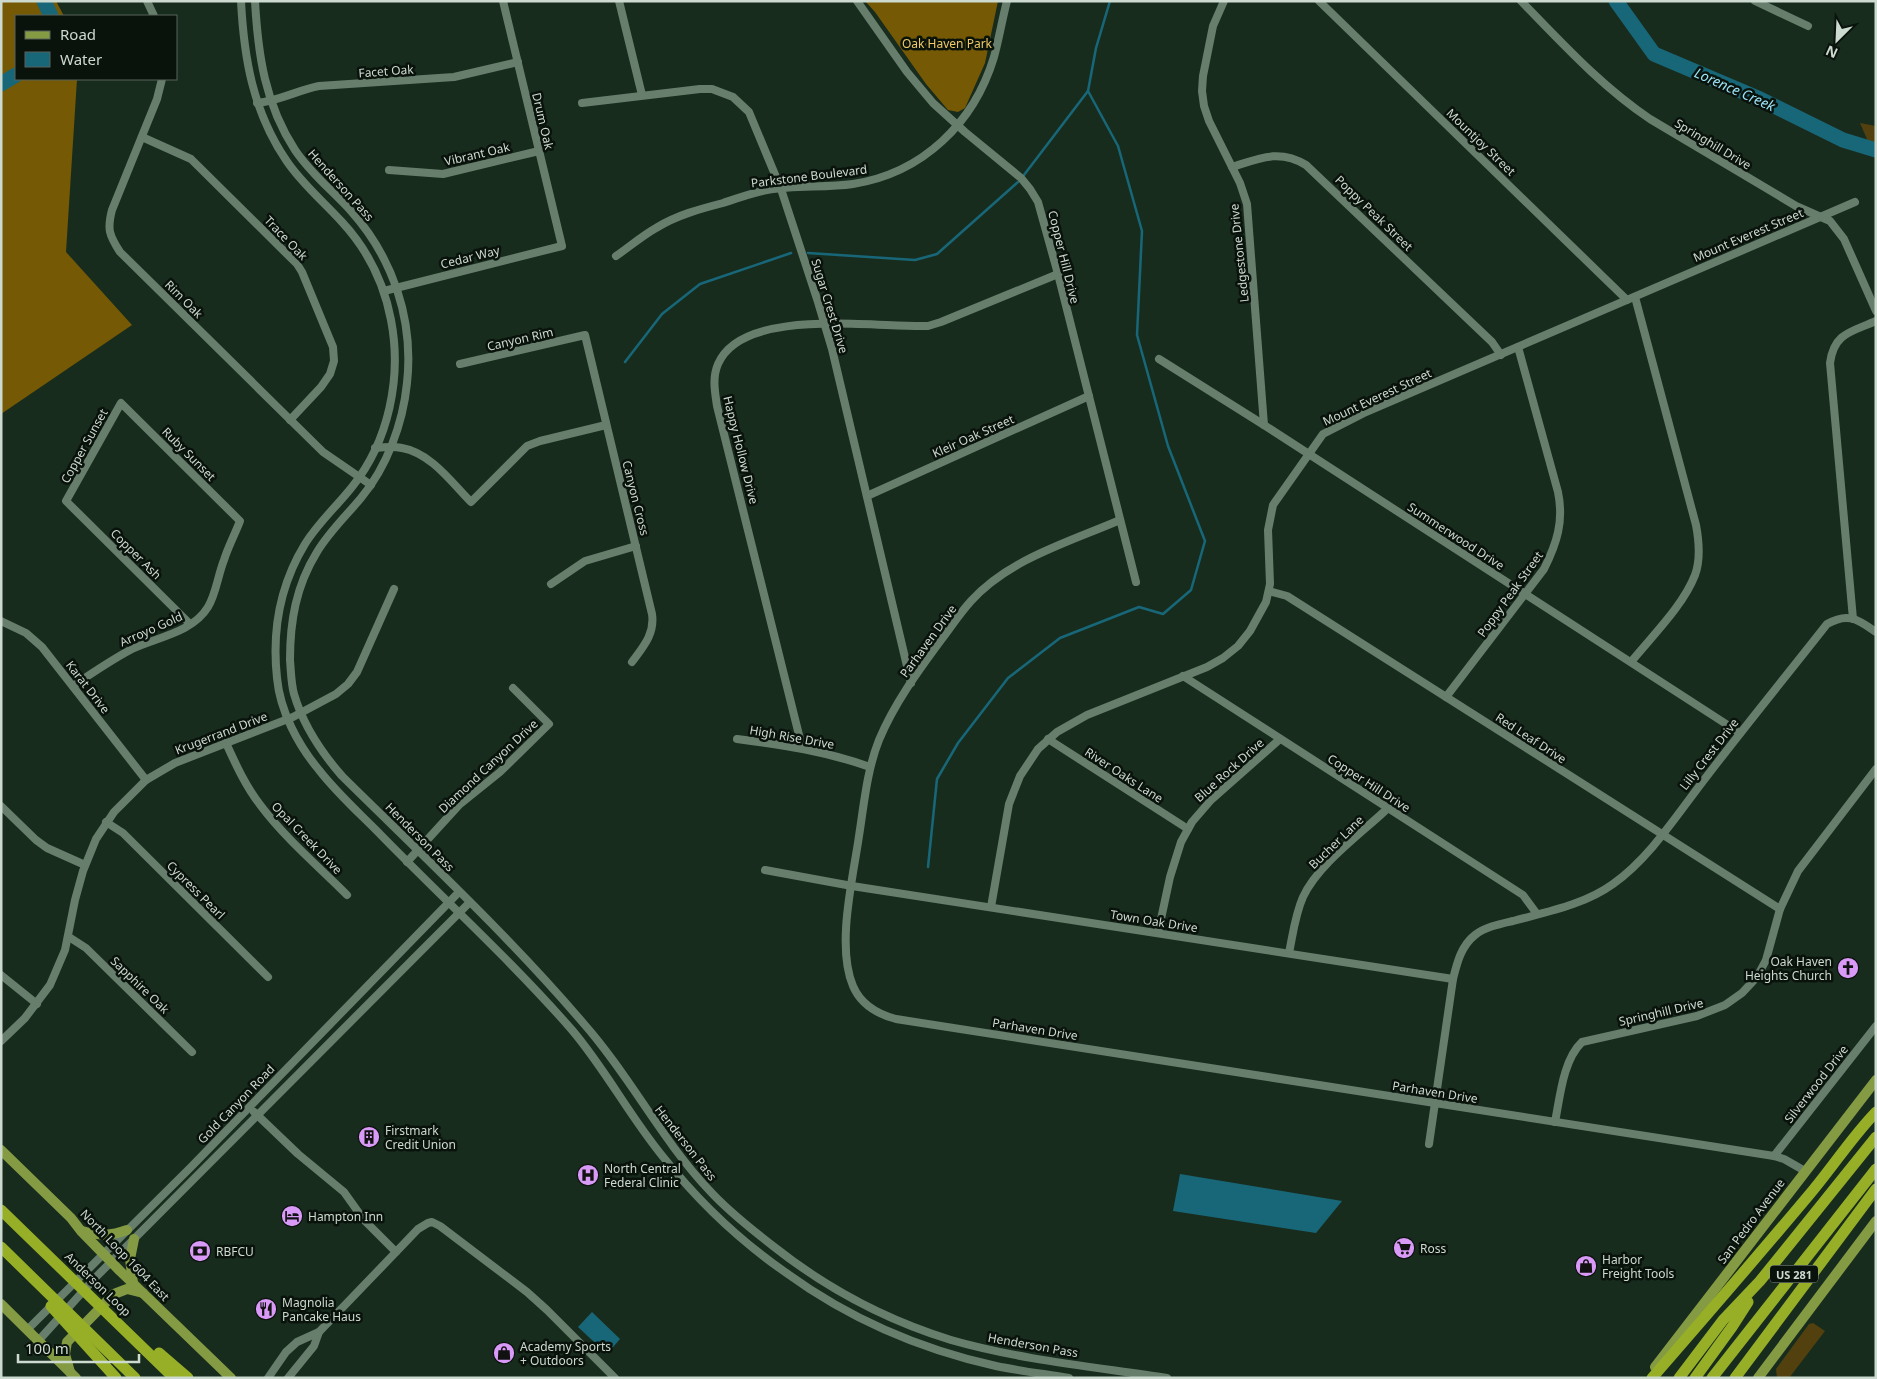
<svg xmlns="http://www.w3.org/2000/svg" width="1877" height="1379" font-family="'Noto Sans',sans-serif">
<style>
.green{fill:#52400e}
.forest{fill:#755904}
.water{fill:#186779}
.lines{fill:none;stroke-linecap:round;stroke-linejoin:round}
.stream{stroke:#186779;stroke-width:2.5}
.river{stroke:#186779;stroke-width:15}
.minor{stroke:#687e6d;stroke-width:8}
.major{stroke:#849b43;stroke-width:10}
.highway{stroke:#97af27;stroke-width:11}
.labels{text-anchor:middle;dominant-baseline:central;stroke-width:5;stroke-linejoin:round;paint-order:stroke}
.shield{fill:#0a120c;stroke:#929e95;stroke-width:1}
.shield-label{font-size:11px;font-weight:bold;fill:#cddad0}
.park-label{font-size:12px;fill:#f0c864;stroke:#0a120c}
.street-label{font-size:12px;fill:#cddad0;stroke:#0a120c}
.poi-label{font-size:12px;fill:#cddad0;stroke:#0a120c;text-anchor:start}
.water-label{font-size:14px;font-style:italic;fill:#9ae2f6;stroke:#0a120c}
</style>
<rect width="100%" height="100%" fill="#182c1e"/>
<g class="green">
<path d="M1860 123 1876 126V160Z"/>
<path d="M1813 1323 1825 1331 1789 1378H1777L1776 1369 1809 1324Z"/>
</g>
<g class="forest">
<path d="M1 1H56L64 16H16V79H77L66 252 132 325 1 414Z"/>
<path d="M865 1H998L985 63 965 108 958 112 948 110 926 84 875 12Z"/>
</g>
<g class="water">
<path d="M1180 1174 1342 1201 1316 1233 1173 1211Z"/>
<path d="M592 1312 620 1339 607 1354 578 1327Z"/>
</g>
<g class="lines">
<g class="stream">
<path d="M1024 175 1088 91"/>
<path d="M808 253 915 260 937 254 1018 182"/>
<path d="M625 362 662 314 700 284 791 253"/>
<path d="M928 867 937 779 958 743 1008 678 1060 638 1139 607 1163 614 1191 590 1205 541 1168 446 1137 335 1142 231 1118 146 1088 91 1096 48 1110 1"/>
</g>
<g class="river">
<path d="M44 1 51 16"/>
<path d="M1616 1 1654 54 1760 99 1843 140 1876 150"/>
<path d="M1 84 16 75"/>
</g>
<g class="minor">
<path d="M147 1 154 16"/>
<path d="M241 1C244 59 253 111 286 160 301 183 323 201 342 222 367 249 384 283 391 320 402 377 389 441 352 487 337 506 318 523 305 544 280 585 272 632 277 678 280 711 298 745 319 770 336 792 357 811 377 831 441 897 511 960 572 1030 606 1070 630 1117 664 1158 699 1202 739 1240 785 1272 848 1318 919 1349 996 1366 1020 1371 1045 1374 1069 1378"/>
<path d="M255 1C258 55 265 104 295 150 311 174 332 190 351 211 393 258 414 320 407 383 403 423 387 467 361 498 346 516 329 532 317 552 296 586 290 621 290 660 291 671 291 683 294 694 303 725 321 752 342 776 424 857 509 936 584 1024 630 1076 661 1139 709 1190 728 1211 751 1229 773 1246 826 1288 886 1320 951 1340 1021 1360 1095 1367 1167 1378"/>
<path d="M619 1 642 95"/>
<path d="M857 1 907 72 933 103 965 132 1021 178 1030 189 1038 202 1058 274 1136 582"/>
<path d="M1224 1 1213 26 1203 76 1202 91 1204 106 1209 121 1240 183 1247 204 1264 425"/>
<path d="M1319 1 1627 300"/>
<path d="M1521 1C1562 43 1601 86 1650 119L1796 206 1830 221 1844 239 1876 311"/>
<path d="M1755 1 1808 26"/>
<path d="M162 79 157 99 112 210C107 229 109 235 120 252L323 452 371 485"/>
<path d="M257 103C279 101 298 90 319 86L454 77 518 62"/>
<path d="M582 103 700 89H712L733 97 749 112 781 189 818 302 832 349 911 683"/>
<path d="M142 137 191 159 297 264 302 272 333 347 334 361 330 374 321 387 290 420"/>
<path d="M1232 167C1260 158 1280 149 1306 165L1492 342 1501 355"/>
<path d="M389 170 443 174 539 151"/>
<path d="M616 256C629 247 642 236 656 228 677 215 700 209 723 203 738 198 752 193 767 190 795 185 825 188 853 184 923 173 974 123 994 57 999 39 1002 20 1007 1"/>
<path d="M384 291 562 246 503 1"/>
<path d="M1159 359 1264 425 1740 733"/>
<path d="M460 364 585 335 652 614C655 634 643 647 632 662"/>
<path d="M375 448C384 447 393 446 402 448 431 453 452 483 471 502L527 446 540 441 606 425"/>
<path d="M867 496 1089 396"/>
<path d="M1120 520C1069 542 1009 559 971 601 960 613 951 627 941 640 918 671 894 704 879 740 867 770 864 804 859 836 853 878 836 946 853 986 861 1005 877 1014 896 1019L1774 1156 1784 1159 1805 1171"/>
<path d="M551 584 585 561 636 546"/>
<path d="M1269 591 1287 596 1780 909"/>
<path d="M1853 619 1830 363C1834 333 1851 332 1876 321"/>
<path d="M1 621 26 633 42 647 146 780"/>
<path d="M1631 662C1652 636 1683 606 1695 575 1701 559 1699 541 1696 525L1635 297"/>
<path d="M1183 676 1523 895 1537 914"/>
<path d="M73 686C92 673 111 660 132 649 157 637 192 633 208 607 216 594 218 575 224 560 228 547 235 534 240 521L121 403 66 501 190 624"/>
<path d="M1446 697 1544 569C1557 543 1564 521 1558 492L1518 347"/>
<path d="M737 739C784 745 825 751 870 767"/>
<path d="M1048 739 1188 829"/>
<path d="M226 743C236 765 246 787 261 806 286 839 318 866 347 895"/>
<path d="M802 747 717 406C715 392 712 378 718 364 743 306 877 328 928 326L941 322 1058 274"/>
<path d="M1 806 36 840 47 848 85 865"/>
<path d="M106 822 123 833 268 977"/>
<path d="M407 862 459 805 500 772 549 724 513 688"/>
<path d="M765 870 852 886 1453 979"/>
<path d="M991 907 1009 804 1020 776 1038 749 1057 732 1087 715 1207 667 1223 658 1238 646 1250 631 1266 602 1270 584 1268 530 1273 505 1323 434 1366 412 1855 202"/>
<path d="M1158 933 1170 877 1181 842 1192 822 1211 800 1280 739"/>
<path d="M69 937 86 948 192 1052"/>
<path d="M1289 953C1293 934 1295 915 1303 897 1318 864 1362 833 1388 808"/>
<path d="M1 975 37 1004"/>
<path d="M1 1041 25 1018 50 985 65 950 75 900 83 871 96 839 114 812 146 780 175 763 293 717 336 694 348 684 357 672 394 589"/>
<path d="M254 1112 298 1154 344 1192 364 1220 396 1252 418 1229 428 1223 432 1222 440 1226 527 1292 547 1310 615 1378"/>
<path d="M1555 1122C1560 1097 1563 1060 1582 1042L1697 1016 1725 1005 1742 993 1757 977 1766 960 1780 909 1798 871 1876 769"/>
<path d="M1429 1144 1453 979C1457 963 1461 946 1475 935 1485 927 1500 924 1513 921 1546 912 1584 905 1613 884 1651 857 1678 813 1707 776 1746 725 1787 675 1827 624 1848 612 1857 619 1876 632"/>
<path d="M1774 1156 1876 1026"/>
<path d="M28 1329 191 1167 459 892"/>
<path d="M39 1340 96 1277 469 903"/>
<path d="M268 1378 286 1352 297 1342 319 1332 396 1252"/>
<path d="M288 1378 314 1346 319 1332"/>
</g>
<g class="major">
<path d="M1 1150 71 1218 81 1231 120 1271 231 1378"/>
<path d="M82 1231C99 1236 111 1236 127 1230"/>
<path d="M133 1283 130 1259 134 1239"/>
<path d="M1 1304 76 1378"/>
<path d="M1655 1367 1876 1080"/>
<path d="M70 1372 65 1354 67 1342 114 1294 127 1289 143 1293"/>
<path d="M1758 1378 1876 1221"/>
</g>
<g class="highway">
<path d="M1 1210 174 1378"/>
<path d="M1 1247 135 1378"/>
<path d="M51 1306 116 1378"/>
<path d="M159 1353 188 1378"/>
<path d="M1652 1378C1705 1317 1757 1257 1809 1195 1832 1168 1851 1138 1876 1112"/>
<path d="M1679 1378 1723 1320 1760 1281 1876 1137"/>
<path d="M1695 1378 1732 1327 1748 1302"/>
<path d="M1712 1378 1876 1169"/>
<path d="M1735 1378 1876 1189"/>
</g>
</g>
<defs>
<g id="church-disc" transform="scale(1.125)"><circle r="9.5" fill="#d99af7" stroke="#0a120c"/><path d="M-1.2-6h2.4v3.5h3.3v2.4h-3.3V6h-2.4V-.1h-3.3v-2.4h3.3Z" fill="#111"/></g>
<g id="building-disc" transform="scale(1.125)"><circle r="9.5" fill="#d99af7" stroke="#0a120c"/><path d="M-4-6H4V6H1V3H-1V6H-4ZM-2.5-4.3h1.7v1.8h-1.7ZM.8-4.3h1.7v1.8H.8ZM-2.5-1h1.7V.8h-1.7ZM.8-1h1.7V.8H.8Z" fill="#111"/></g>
<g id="hospital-disc" transform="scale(1.125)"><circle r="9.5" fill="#d99af7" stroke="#0a120c"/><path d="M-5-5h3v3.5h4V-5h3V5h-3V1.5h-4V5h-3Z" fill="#111"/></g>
<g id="hotel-disc" transform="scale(1.125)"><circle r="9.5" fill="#d99af7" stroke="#0a120c"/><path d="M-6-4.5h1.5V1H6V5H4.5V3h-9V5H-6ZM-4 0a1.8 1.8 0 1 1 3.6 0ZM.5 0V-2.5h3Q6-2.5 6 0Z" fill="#111"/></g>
<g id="supermarket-disc" transform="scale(1.125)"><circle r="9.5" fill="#d99af7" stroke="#0a120c"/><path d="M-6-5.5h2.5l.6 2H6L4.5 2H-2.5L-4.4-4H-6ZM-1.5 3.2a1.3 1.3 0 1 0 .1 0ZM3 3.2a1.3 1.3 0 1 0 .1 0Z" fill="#111"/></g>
<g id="bank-disc" transform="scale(1.125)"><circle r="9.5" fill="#d99af7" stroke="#0a120c"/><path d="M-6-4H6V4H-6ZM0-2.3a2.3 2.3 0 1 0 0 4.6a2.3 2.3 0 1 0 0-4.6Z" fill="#111"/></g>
<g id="shop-disc" transform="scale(1.125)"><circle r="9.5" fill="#d99af7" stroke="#0a120c"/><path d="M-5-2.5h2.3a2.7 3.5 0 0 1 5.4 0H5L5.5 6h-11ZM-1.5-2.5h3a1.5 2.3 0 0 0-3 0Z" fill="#111"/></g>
<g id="restaurant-disc" transform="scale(1.125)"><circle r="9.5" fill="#d99af7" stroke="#0a120c"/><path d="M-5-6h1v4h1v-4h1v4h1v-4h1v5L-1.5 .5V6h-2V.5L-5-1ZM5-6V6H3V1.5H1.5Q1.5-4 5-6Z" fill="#111"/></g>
</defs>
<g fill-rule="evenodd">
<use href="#church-disc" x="1848" y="968"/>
<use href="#building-disc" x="369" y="1137"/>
<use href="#hospital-disc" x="588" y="1175"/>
<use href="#hotel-disc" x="292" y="1216"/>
<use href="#supermarket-disc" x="1404" y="1248"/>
<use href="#bank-disc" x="200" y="1251"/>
<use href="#shop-disc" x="1586" y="1266"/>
<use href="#restaurant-disc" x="266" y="1309"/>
<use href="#shop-disc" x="504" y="1353"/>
</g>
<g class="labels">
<rect class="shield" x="1770" y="1265.5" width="48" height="17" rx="4"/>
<g class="shield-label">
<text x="1794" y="1274">US 281</text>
</g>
<g class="park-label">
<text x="947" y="43">Oak Haven Park</text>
</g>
<g class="street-label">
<text transform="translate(386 71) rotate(-4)">Facet Oak</text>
<text transform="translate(543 121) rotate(77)">Drum Oak</text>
<text transform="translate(1481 142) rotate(44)">Mountjoy Street</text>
<text transform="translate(1713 144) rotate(31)">Springhill Drive</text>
<text transform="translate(477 154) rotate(-13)">Vibrant Oak</text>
<text transform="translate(809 176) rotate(-7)">Parkstone Boulevard</text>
<text transform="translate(341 185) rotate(48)">Henderson Pass</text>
<text transform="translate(1374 213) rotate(44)">Poppy Peak Street</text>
<text transform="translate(1748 235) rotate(-23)">Mount Everest Street</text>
<text transform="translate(286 238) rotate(46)">Trace Oak</text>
<text transform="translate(1239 253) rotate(-96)">Ledgestone Drive</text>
<text transform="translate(470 257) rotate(-14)">Cedar Way</text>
<text transform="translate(1064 257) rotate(76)">Copper Hill Drive</text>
<text transform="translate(184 299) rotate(45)">Rim Oak</text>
<text transform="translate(830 306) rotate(73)">Sugar Crest Drive</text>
<text transform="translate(520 339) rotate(-13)">Canyon Rim</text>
<text transform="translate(1377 397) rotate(-25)">Mount Everest Street</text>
<text transform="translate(973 436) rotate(-24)">Kleir Oak Street</text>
<text transform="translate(84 446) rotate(-61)">Copper Sunset</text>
<text transform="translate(741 450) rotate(76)">Happy Hollow Drive</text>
<text transform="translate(189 454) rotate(45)">Ruby Sunset</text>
<text transform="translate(636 498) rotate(76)">Canyon Cross</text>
<text transform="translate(1456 536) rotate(33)">Summerwood Drive</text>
<text transform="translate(136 554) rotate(45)">Copper Ash</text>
<text transform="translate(1510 594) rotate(-54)">Poppy Peak Street</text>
<text transform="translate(151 629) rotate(-24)">Arroyo Gold</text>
<text transform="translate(928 641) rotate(-54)">Parhaven Drive</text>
<text transform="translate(88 687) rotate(52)">Karat Drive</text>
<text transform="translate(221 733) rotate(-21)">Krugerrand Drive</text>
<text transform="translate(792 737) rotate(10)">High Rise Drive</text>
<text transform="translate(1531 738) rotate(33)">Red Leaf Drive</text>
<text transform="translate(1709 754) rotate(-52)">Lilly Crest Drive</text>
<text transform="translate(488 766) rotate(-43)">Diamond Canyon Drive</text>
<text transform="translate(1229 770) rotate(-42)">Blue Rock Drive</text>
<text transform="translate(1124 775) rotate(33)">River Oaks Lane</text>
<text transform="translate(1369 783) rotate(33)">Copper Hill Drive</text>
<text transform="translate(420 837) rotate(45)">Henderson Pass</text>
<text transform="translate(307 838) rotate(46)">Opal Creek Drive</text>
<text transform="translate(1336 842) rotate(-44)">Bucher Lane</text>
<text transform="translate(196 890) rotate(45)">Cypress Pearl</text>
<text transform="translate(1154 921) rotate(9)">Town Oak Drive</text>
<text transform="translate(140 985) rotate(44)">Sapphire Oak</text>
<text transform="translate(1661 1012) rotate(-13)">Springhill Drive</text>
<text transform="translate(1035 1029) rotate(9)">Parhaven Drive</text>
<text transform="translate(1816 1084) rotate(-52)">Silverwood Drive</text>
<text transform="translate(1435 1092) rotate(9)">Parhaven Drive</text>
<text transform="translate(236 1104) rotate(-46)">Gold Canyon Road</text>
<text transform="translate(686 1143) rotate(52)">Henderson Pass</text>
<text transform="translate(1751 1221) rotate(-53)">San Pedro Avenue</text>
<text transform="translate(125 1255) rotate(46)">North Loop 1604 East</text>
<text transform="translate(98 1284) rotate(44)">Anderson Loop</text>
<text transform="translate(1033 1345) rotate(10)">Henderson Pass</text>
</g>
<g class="poi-label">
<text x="1832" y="961" text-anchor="end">Oak Haven<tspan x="1832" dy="14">Heights Church</tspan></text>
<text x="385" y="1130">Firstmark<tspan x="385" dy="14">Credit Union</tspan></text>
<text x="604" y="1168">North Central<tspan x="604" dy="14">Federal Clinic</tspan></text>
<text x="308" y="1216">Hampton Inn</text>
<text x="1420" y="1248">Ross</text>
<text x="216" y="1251">RBFCU</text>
<text x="1602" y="1259">Harbor<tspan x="1602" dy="14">Freight Tools</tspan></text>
<text x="282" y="1302">Magnolia<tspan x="282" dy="14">Pancake Haus</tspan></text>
<text x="520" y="1346">Academy Sports<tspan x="520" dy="14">+ Outdoors</tspan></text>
</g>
<g class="water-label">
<text transform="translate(1735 89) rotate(24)">Lorence Creek</text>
</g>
</g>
<rect width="1877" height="1379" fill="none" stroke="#cddad0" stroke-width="5"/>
<rect x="15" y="15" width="162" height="65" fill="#0a120c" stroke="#58625a"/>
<rect x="25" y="31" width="25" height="8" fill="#849b43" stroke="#58625a"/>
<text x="60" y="40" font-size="15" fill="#cddad0">Road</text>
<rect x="25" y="52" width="25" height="15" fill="#186779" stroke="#58625a"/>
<text x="60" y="65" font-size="15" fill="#cddad0">Water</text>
<g transform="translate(1837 40) rotate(204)" stroke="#0a120c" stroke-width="4" paint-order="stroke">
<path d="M0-4L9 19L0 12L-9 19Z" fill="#cddad0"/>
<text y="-8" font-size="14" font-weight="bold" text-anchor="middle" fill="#cddad0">N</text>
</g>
<path d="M18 1354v8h121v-8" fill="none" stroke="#cddad0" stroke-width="2.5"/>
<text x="25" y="1354" font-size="15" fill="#cddad0" stroke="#0a120c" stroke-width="4" paint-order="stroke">100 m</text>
</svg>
